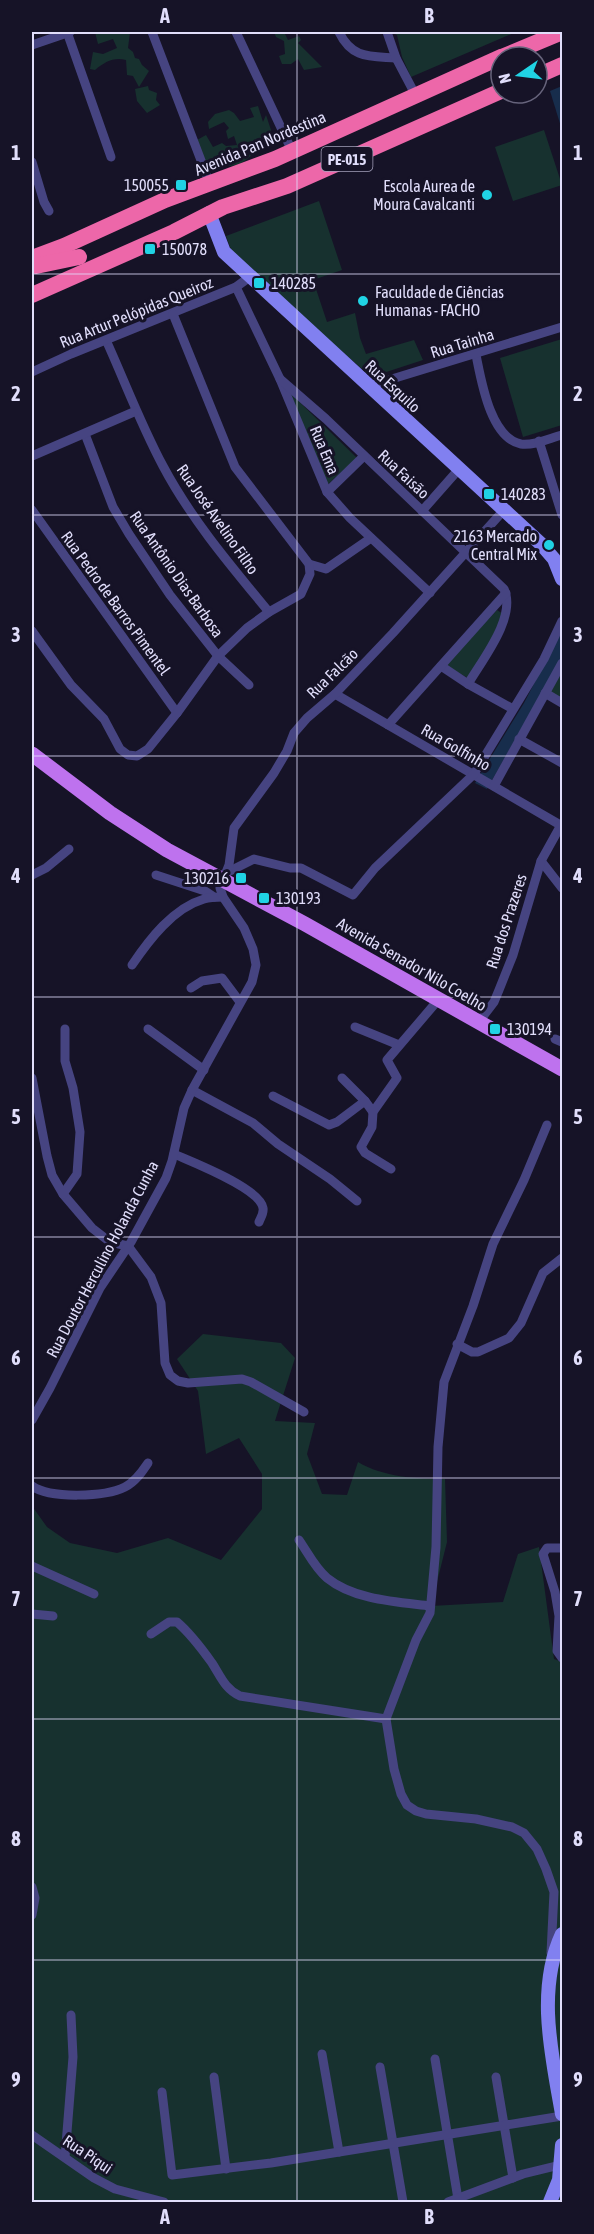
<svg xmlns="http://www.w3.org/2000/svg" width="594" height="2234" font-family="'Asap Condensed',sans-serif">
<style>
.green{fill:#17312f}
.water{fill:#172d4c}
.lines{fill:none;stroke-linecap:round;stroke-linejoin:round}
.street{stroke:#464481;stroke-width:9}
.secondary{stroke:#8180f0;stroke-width:14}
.primary{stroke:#be72ee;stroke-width:15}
.highway{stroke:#ed67a9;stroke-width:16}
.grid{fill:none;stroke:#e1defb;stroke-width:1.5;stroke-opacity:0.55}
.poi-dot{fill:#20d3e4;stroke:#161327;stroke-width:2}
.labels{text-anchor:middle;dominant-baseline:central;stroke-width:6;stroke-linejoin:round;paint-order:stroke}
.shield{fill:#161327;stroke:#a4a1bb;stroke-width:1.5}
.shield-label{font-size:15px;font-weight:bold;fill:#e1defb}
.street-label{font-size:16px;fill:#e1defb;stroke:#161327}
.poi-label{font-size:16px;fill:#e1defb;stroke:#161327;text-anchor:start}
.neatline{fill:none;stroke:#e1defb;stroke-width:2}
.grid-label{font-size:20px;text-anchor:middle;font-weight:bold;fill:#e1defb}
</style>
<rect width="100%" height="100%" fill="#161327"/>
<g class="green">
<path d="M95 32H130L128 48 133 52 135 58 139 59 142 65 149 71 139 87 133 76 127 75 126 60C113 57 105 62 95 70L90 69 93 52 103 54 117 48 113 39 98 44Z"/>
<path d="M274 32H284L288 40 299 36 301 40 298 43 322 67 304 70 298 59 291 64H282L279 56 285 54 284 41 276 37Z"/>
<path d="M390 32H516L411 77 402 57 397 35Z"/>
<path d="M148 86 149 90 157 93 156 100 160 105 147 113 137 101 135 89Z"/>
<path d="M258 106 263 122 266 115 274 139C269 143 260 145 257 149 249 158 241 167 228 166L224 156 218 159 215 168 207 169 197 140 206 135 213 147 222 143 226 146 237 145 234 136 228 139 226 131 229 128 224 122 209 129 208 122 215 114 229 110 234 113 240 121 254 117 250 108Z"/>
<path d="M544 130 562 185 513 201 495 147Z"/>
<path d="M319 201 342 270 313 280 327 322 355 313 360 338 366 354 414 340 423 360 371 377 233 255 226 236Z"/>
<path d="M562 339V425L523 437 500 358Z"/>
<path d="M284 387 357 458 327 485Z"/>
<path d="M497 610 503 614 499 628 468 678 445 665Z"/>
<path d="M562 672V700L550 693Z"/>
<path d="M203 1334 281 1343 295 1358 275 1421 315 1423 307 1454 322 1494 347 1495 358 1462C383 1477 417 1479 445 1479L447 1542 431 1606 503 1602 518 1554 539 1547 554 1659 562 1662V2202H32V1506L47 1527 70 1543 117 1553 168 1538 221 1560 262 1509V1474L239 1438 206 1454 198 1391 177 1359Z"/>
</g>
<g class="water">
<path d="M562 86V130L550 91Z"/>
<path d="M562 630V657L487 789 475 783 524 703Z"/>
</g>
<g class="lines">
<g class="street">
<path d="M67 32 111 157"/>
<path d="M152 32 210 184"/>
<path d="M236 32 292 151"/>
<path d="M339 32C352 59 370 56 396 58"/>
<path d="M387 32 396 58 416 96"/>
<path d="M32 45 70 32"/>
<path d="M32 162 44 202 49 211"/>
<path d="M236 287 280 379 327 492 350 518 430 593"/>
<path d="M106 340C125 382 141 425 163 466 191 519 231 566 269 612"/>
<path d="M476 355C481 379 490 438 521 444 534 446 550 438 562 435"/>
<path d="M32 372 71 354 236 287 251 276"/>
<path d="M280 379 326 419 504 589C517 617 482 660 468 684"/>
<path d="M369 386 562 327"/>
<path d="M85 434 113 507 129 534 170 595 218 656 249 685"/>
<path d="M539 441 562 515"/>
<path d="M32 456 136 411"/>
<path d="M327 492 364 456"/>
<path d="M32 510 177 713"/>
<path d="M422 511 459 469"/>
<path d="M309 564 326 569 371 538"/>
<path d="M32 631 71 685 104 719 120 749 128 755 137 756 148 749 177 713 218 656 247 628 269 612 301 594 310 574 309 564 235 467 173 314"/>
<path d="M441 666 468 684 513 709"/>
<path d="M545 693 562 703"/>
<path d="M335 694 562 826"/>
<path d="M388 725 506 593"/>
<path d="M519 739 562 763"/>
<path d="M494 786 562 663"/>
<path d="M541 861 562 888"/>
<path d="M224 874 254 859 290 868H301L353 895 375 868 474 774 544 659 562 621"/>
<path d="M32 875 46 868 69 849"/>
<path d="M156 875 205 891 214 897"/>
<path d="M132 965C149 940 173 908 204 899 210 897 216 897 223 897"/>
<path d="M191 988 202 981 222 978 240 1002"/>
<path d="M478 1023 494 1002 499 990 513 955 541 861 561 825"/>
<path d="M355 1027 399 1045"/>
<path d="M148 1029 204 1070"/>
<path d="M555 1039 562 1042"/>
<path d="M32 1078 47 1156 52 1175 63 1194 92 1228 110 1242 128 1246 151 1277 161 1303 165 1363 170 1375 178 1381 188 1383 242 1379 251 1382 304 1412"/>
<path d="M342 1078 365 1101"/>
<path d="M192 1090 253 1123 278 1144 330 1179 357 1201"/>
<path d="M273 1096 329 1125 337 1122 365 1101 373 1112"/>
<path d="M547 1125 524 1180 493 1244 473 1306 444 1382 438 1447 436 1547 430 1613 416 1640 386 1719 394 1769 401 1794 407 1805 416 1811 426 1814 476 1819 512 1827 524 1833 537 1849 546 1869 554 1892 551 1953"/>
<path d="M174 1154C192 1162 260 1188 263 1208 264 1213 261 1217 259 1222"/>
<path d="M391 1169 365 1153 361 1147 372 1127 373 1112 397 1078 387 1060 439 999"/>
<path d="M63 1194 77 1174 80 1132 73 1088 65 1061V1029"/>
<path d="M457 1344 472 1352H478L509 1338 521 1323 543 1273 562 1258"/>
<path d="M32 1420 50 1388 100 1288 131 1242 166 1178 172 1161 184 1108 192 1090 252 982 256 965 253 949 244 928 223 897 220 888 229 865 234 828 274 773 287 751 294 733 307 718 335 694 393 633 504 510"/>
<path d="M32 1486C50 1499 105 1497 125 1487 135 1482 142 1472 148 1463"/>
<path d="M299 1540C308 1553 315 1568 327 1578 354 1600 397 1602 430 1606"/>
<path d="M562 1548H547L543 1554 555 1592 559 1616 557 1651 562 1658"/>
<path d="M32 1566 94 1594"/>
<path d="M32 1614 53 1616"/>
<path d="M151 1634 169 1622H177C191 1634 202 1649 212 1663 221 1677 225 1689 240 1696L386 1719"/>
<path d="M32 1887 35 1898 32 1915"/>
<path d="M322 2054 339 2152"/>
<path d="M435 2059 458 2199"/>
<path d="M380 2067 403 2202"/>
<path d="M214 2077 226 2169"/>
<path d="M496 2077 513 2178"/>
<path d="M162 2092 172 2175 271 2163 562 2116"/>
<path d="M32 2135 94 2178 115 2189 164 2202"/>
<path d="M65 2157 73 2057 71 2015"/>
<path d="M448 2202 523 2174 560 2165"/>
</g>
<g class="secondary">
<path d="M209 213 224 252 541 544 554 559 562 579"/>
<path d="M562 1934C536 1990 552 2056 562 2114"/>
<path d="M550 2202 559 2180 562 2145"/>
</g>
<path class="primary" d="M32 754 110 813 167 850 305 924 562 1069"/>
<g class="highway">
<path d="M502 57 562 32"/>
<path d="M537 76 562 65"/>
<path d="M32 258 64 246 165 200 275 159 501 57"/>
<path d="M36 266 79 257"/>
<path d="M32 295 174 232 223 207 287 186 501 91"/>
</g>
</g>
<path class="grid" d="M297 32V2202M32 274H562M32 515H562M32 756H562M32 997H562M32 1237H562M32 1478H562M32 1719H562M32 1960H562"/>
<g class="poi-dot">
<rect x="175" y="179" width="12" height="12" rx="3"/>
<circle cx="487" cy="195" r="6"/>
<rect x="144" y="243" width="12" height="12" rx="3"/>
<rect x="253" y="277" width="12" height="12" rx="3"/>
<circle cx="363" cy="301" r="6"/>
<rect x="483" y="488" width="12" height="12" rx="3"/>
<circle cx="549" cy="545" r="6"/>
<rect x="235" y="872" width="12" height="12" rx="3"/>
<rect x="258" y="892" width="12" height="12" rx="3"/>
<rect x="489" y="1023" width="12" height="12" rx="3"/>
</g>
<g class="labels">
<rect class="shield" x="321.5" y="147" width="51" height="24" rx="4.5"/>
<g class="shield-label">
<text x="347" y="159">PE-015</text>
</g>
<g class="street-label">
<text transform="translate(260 143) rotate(-23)">Avenida Pan Nordestina</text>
<text transform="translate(136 312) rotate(-22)">Rua Artur Pelópidas Queiroz</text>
<text transform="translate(462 343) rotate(-17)">Rua Tainha</text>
<text transform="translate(393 386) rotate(43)">Rua Esquilo</text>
<text transform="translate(325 450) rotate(67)">Rua Ema</text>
<text transform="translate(404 474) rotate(43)">Rua Faisão</text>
<text transform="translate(218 519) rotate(55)">Rua José Avelino Filho</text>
<text transform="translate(177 574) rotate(55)">Rua Antônio Dias Barbosa</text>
<text transform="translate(116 603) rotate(54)">Rua Pedro de Barros Pimentel</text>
<text transform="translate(332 673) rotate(-44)">Rua Falcão</text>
<text transform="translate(456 747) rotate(30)">Rua Golfinho</text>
<text transform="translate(506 921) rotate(-72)">Rua dos Prazeres</text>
<text transform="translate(412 964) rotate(30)">Avenida Senador Nilo Coelho</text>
<text transform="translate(102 1259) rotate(-62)">Rua Doutor Herculino Holanda Cunha</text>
<text transform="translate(88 2154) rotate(34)">Rua Piqui</text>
</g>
<g class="poi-label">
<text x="169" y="185" text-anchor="end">150055</text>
<text x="475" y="186" text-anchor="end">Escola Aurea de<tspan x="475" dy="18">Moura Cavalcanti</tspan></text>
<text x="162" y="249">150078</text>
<text x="271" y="283">140285</text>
<text x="375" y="292">Faculdade de Ciências<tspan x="375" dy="18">Humanas - FACHO</tspan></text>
<text x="501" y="494">140283</text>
<text x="537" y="536" text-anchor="end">2163 Mercado<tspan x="537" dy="18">Central Mix</tspan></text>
<text x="229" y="878" text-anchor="end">130216</text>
<text x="276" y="898">130193</text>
<text x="507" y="1029">130194</text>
</g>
</g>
<rect width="594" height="2234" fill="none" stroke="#161327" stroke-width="66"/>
<g transform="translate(519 75) rotate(256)"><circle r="28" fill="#161327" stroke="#67647c" stroke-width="1.5"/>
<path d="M0-4.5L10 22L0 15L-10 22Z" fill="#20d3e4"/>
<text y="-9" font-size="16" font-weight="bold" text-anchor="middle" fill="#e1defb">N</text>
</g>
<rect x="33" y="33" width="528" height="2168" class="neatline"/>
<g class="grid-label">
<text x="165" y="23">A</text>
<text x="429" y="23">B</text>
<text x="16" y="160">1</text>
<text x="578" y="160">1</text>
<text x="16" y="401">2</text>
<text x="578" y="401">2</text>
<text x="16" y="642">3</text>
<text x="578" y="642">3</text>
<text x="16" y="883">4</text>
<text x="578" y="883">4</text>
<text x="16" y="1124">5</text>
<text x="578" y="1124">5</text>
<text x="16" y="1365">6</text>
<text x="578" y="1365">6</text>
<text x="16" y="1606">7</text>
<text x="578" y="1606">7</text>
<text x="16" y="1846">8</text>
<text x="578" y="1846">8</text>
<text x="16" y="2087">9</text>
<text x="578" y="2087">9</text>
<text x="165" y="2224">A</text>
<text x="429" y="2224">B</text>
</g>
</svg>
